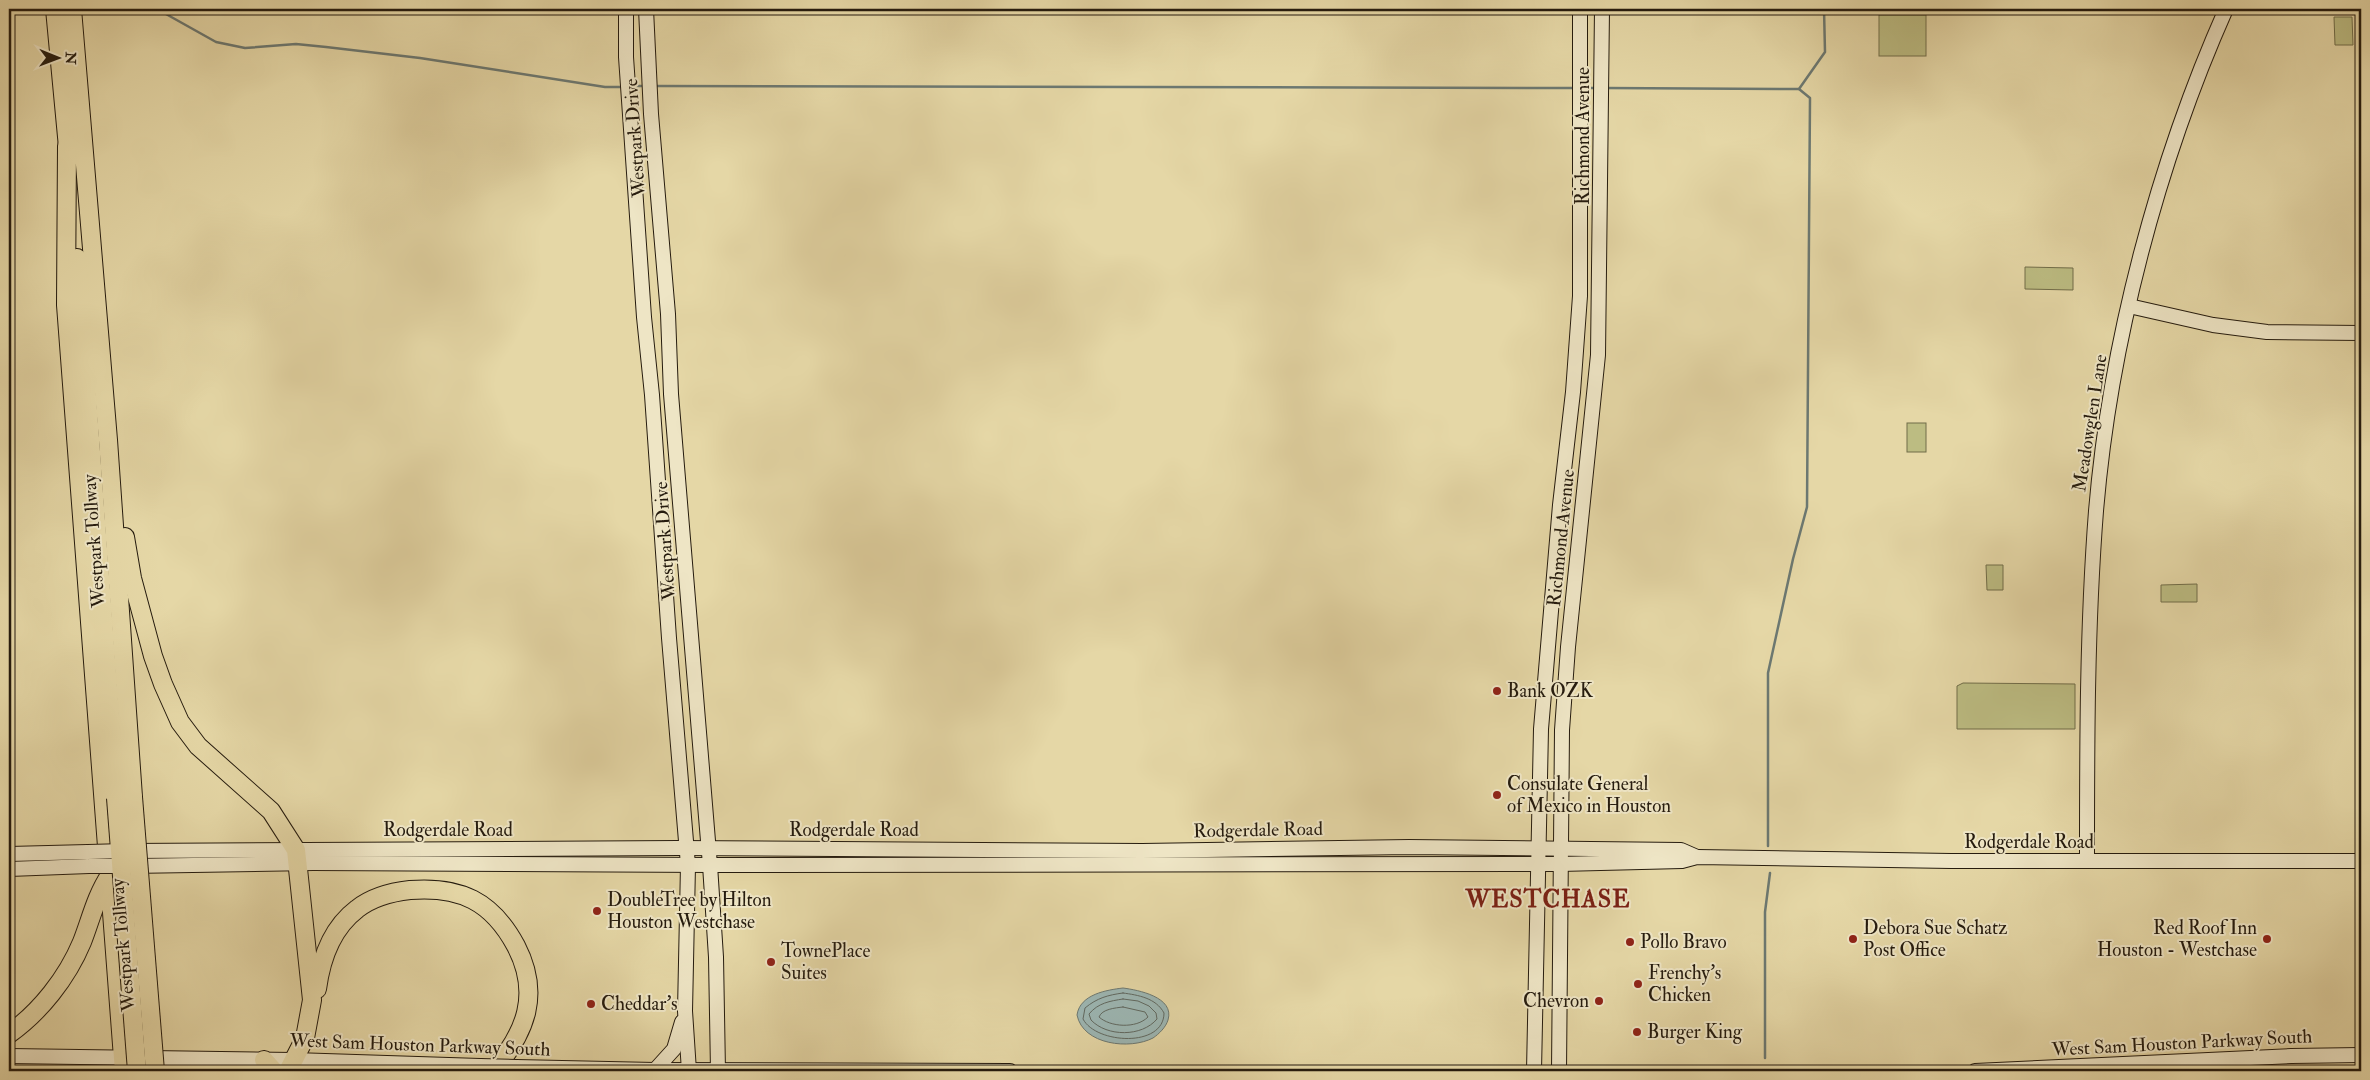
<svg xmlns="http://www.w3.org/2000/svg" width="2370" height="1080" font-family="'IM FELL Double Pica',serif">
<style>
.green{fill:#bcbc82;stroke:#706c48}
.water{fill:#9cb6b3;stroke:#6c7871}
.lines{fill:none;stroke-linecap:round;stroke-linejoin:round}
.shore{stroke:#606860;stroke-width:1}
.stream{stroke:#6c7871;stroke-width:2.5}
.secondary-casing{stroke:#251b0e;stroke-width:16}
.highway-casing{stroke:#251b0e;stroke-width:20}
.secondary{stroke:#eee5c5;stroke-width:14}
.highway{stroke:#e5d7a6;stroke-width:18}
.secondary-bridge-casing{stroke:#251b0e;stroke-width:16;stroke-linecap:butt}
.highway-bridge-casing{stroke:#251b0e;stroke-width:20;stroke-linecap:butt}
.secondary-bridge{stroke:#eee5c5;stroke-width:14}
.highway-bridge{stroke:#e5d7a6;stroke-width:18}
.poi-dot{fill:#8f2418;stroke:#eee5c5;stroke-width:2}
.labels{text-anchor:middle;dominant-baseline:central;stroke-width:4;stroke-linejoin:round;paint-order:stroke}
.street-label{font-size:19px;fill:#251b0e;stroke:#eee5c5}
.poi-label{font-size:19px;fill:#251b0e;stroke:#eee5c5;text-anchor:start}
.district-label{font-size:24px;font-weight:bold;letter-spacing:1px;fill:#7a1f14;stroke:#eee5c5}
</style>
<rect width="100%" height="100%" fill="#e5d7a6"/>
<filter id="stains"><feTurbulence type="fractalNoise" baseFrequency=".004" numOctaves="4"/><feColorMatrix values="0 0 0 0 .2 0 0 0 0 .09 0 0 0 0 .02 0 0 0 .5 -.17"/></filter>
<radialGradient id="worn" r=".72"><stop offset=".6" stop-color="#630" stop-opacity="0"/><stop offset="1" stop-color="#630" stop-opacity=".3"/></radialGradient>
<g class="green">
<rect x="1879" y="15" width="47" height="41"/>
<path d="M2334 17H2352L2353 45H2335Z"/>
<path d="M2025 267 2073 268V290L2025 289Z"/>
<rect x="1907" y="423" width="19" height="29"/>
<path d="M1986 565H2003V590H1987Z"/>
<path d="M2197 584V602H2161V585Z"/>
<path d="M1963 683 2075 684V729H1957V686Z"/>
</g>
<path class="water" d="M1123 988C1138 990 1175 997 1168 1020 1166 1027 1159 1034 1153 1038 1130 1050 1083 1045 1077 1015 1080 994 1107 990 1123 988Z"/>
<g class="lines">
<g class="shore">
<path d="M1123 993C1138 995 1156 998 1164 1013 1164 1048 1096 1044 1083 1019L1085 1008C1097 998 1108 995 1123 993Z"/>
<path d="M1123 999 1138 1001 1149 1006 1156 1013 1157 1019C1142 1037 1107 1037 1091 1020L1089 1014C1098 1003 1110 1001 1123 999Z"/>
<path d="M1123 1007 1145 1012 1148 1017C1136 1029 1110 1027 1099 1017 1102 1009 1115 1008 1123 1007Z"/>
</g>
<g class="stream">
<path d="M157 9 216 42 245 48 296 44 326 47 420 58 605 87H624"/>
<path d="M632 86H644"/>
<path d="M655 86 1577 88"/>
<path d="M1585 88H1597"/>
<path d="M1605 88 1799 89 1810 98 1807 507 1793 559 1768 673V846"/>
<path d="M1799 89 1825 52 1824 9"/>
<path d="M1765 1058V912L1770 873"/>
</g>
<g class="secondary-casing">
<g id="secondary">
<path d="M626 9V57L644 317 652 395 669 638 688 865 685 1011 689 1071"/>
<path d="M646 9 651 114 668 314 671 394 710 865 716 957 718 1071"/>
<path d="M2129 306 2213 325 2267 332 2361 333"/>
<path d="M129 851 679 848 1142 851 1409 847 1681 850 1697 857"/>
<path d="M9 854 88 852"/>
<path d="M2087 860C2087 743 2087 627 2096 511 2110 343 2158 162 2226 9"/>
<path d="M130 866 313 863 710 865 1560 864 1682 861 1697 857 1951 861H2361"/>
<path d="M9 869 89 866"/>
<path d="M9 1056 294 1060 480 1066"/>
<path d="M516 1067 655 1070 1010 1071"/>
<path d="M657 1071 655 1070 674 1049 682 1022"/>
<path d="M1534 1071 1541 729 1560 505 1573 392 1580 296V9"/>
<path d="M1559 1071 1562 730 1568 647 1598 355 1602 9"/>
<path d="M1975 1071 2291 1056 2361 1055"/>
</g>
</g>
<g class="highway-casing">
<g id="highway">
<path d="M55 9 69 158"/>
<path d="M72 9 108 440 133 797"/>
<path d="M67 146 66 305 124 1071"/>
<path d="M77 258 116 798"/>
<path d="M125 537 132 578 153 656 163 684 180 722 198 746 271 811 296 850 312 1000 305 1038 288 1071"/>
<path d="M317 989C321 959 332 928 357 909 372 897 392 892 410 890 460 886 492 901 516 946 541 994 526 1032 493 1071"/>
<path d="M9 1034C40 1012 67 978 82 942 91 919 96 896 110 875"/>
<path d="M264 1060 274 1071"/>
</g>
</g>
<use href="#secondary" class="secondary"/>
<use href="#highway" class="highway"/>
<g class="secondary-bridge-casing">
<g id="secondary-bridge">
<path d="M88 852 125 851"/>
<path d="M89 866H125"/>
<path d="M480 1066 516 1067"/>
</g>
</g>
<g class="highway-bridge-casing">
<g id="highway-bridge">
<path d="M133 797 155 1071"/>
<path d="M116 798 137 1071"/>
</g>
</g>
<use href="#secondary-bridge" class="secondary-bridge"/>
<use href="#highway-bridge" class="highway-bridge"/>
</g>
<g class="poi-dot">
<circle cx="1497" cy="691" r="5"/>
<circle cx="1497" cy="795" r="5"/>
<circle cx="597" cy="911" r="5"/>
<circle cx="1853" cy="939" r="5"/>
<circle cx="2267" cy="939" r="5"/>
<circle cx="1630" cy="942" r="5"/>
<circle cx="771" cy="962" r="5"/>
<circle cx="1638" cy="984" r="5"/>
<circle cx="1599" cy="1001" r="5"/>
<circle cx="591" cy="1004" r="5"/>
<circle cx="1637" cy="1032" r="5"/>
</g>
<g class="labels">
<g class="street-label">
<text transform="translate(1583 136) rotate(-90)">Richmond Avenue</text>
<text transform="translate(635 138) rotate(-94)">Westpark Drive</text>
<text transform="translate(2090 423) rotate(-81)">Meadowglen Lane</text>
<text transform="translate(1561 538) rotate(-84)">Richmond Avenue</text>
<text transform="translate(94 541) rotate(-94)">Westpark Tollway</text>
<text transform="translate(665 541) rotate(-94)">Westpark Drive</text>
<text x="448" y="830">Rodgerdale Road</text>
<text x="854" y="830">Rodgerdale Road</text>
<text transform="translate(1258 830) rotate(-1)">Rodgerdale Road</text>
<text x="2029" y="842">Rodgerdale Road</text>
<text transform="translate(123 945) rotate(-95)">Westpark Tollway</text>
<text transform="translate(2182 1043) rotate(-3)">West Sam Houston Parkway South</text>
<text transform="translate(420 1045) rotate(2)">West Sam Houston Parkway South</text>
</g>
<g class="poi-label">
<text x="1507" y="691">Bank OZK</text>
<text x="1507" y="784">Consulate General<tspan x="1507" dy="22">of Mexico in Houston</tspan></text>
<text x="607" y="900">DoubleTree by Hilton<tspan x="607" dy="22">Houston Westchase</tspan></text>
<text x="1863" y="928">Debora Sue Schatz<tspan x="1863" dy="22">Post Office</tspan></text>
<text x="2257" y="928" text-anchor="end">Red Roof Inn<tspan x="2257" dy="22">Houston - Westchase</tspan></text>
<text x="1640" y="942">Pollo Bravo</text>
<text x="781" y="951">TownePlace<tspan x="781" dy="22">Suites</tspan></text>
<text x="1648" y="973">Frenchy's<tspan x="1648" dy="22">Chicken</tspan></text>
<text x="1589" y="1001" text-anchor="end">Chevron</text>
<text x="601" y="1004">Cheddar's</text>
<text x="1647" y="1032">Burger King</text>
</g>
<g class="district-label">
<text x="1548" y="899">WESTCHASE</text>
</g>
</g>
<rect width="2370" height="1080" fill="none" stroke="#e5d7a6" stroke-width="30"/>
<rect x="10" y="10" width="2350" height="1060" fill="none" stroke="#251b0e" stroke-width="2.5"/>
<rect x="15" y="15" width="2340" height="1050" fill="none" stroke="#251b0e"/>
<g transform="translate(58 58) rotate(91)" stroke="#eee5c5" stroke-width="4" paint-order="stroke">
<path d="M0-4L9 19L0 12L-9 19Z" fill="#251b0e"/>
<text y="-8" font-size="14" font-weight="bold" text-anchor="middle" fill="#251b0e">N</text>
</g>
<rect width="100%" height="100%" filter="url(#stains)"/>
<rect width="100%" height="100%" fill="url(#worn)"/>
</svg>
